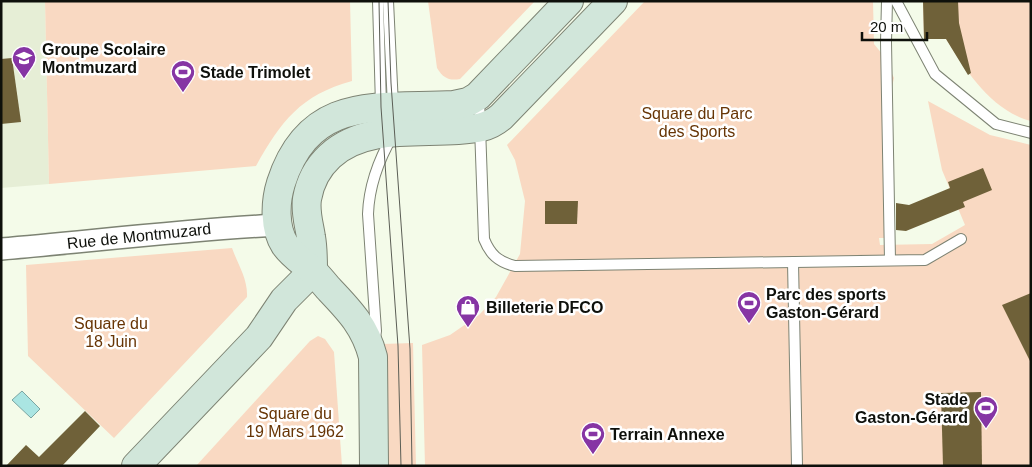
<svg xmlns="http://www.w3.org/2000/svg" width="1032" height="467" font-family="Helvetica,sans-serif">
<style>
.built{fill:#e6eed6}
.green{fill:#f9d9c2}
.water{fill:#aae5e2;stroke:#7ba5a2}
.building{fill:#6f6139}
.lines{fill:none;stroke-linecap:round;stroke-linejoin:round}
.lane-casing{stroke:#7d8373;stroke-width:12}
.street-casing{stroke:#7d8373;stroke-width:24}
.secondary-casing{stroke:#7d8373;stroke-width:30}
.lane{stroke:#fff;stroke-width:10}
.street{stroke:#fff;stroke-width:21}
.secondary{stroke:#d1e6da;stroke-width:28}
.tram{stroke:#5b5e55;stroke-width:1}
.labels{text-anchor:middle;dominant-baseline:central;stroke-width:5;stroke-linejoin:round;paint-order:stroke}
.poi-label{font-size:16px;font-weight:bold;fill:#0e100b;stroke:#fff;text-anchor:start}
.park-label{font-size:16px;fill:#673505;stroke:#fff}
.street-label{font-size:16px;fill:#0e100b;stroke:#fff}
</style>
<rect width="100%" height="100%" fill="#f4fbe9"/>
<path class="built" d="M1 1H45L49 184 1 188Z"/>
<g class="green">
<path d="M45 1H350L352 81C301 95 281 121 256 166L49 184Z"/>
<path d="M428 1H535L460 79C449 81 443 78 437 68Z"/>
<path d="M645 1H873L874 44 883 55 894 78 882 129 885 238H879L880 245 932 244 965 225 942 170 928 101 990 135 1031 145V466H425L422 345 450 335 479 315 496 297 520 254 525 201 515 160 507 145Z"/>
<path d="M923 1H1031V121C992 111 966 71 946 39H924Z"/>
<path d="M232 248C238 265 248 279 247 297L114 438 28 356 26 265Z"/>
<path d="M318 336 325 339 334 352 342 466H196L310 341Z"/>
<path d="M413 343 416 466H385L382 344Z"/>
</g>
<path class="water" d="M22 391 40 409 31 418 12 400Z"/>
<g class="building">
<path d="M923 1H958L959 23 971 73 968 75 946 39H924Z"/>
<path d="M12 58 21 122 1 124V59Z"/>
<path d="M983 168 992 190 963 202 965 207 906 231 896 230V203L909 205 950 188 948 182Z"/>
<path d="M545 201H578L577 224H545Z"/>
<path d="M1031 293V363L1002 305Z"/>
<path d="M981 392 982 466H943L941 393Z"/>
<path d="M85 411 100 426 62 466H6L26 445 39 457Z"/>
</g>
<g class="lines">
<g class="lane-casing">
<g id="lane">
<path d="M378 1 381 105"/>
<path d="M388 1 393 106"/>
<path d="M887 1 886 42 890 260"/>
<path d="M896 1 935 74 996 124 1031 133"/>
<path d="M479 99 484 239C490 254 498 262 515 266L925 260 961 239"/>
<path d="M793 262 797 466"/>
<path d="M375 338 376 331 368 214C369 186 379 159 393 135"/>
</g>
</g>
<g class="street-casing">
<path id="street" d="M1 249C93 241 185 230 277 225"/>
</g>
<g class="secondary-casing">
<g id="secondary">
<path d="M313 271C313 259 313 248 311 237 309 224 305 212 307 199 310 181 317 168 330 156 364 125 416 133 458 130 475 129 488 128 501 117L613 1"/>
<path d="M136 466 259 337 284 300 313 271"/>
<path d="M374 466 373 357C365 326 349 310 328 288 323 282 318 276 313 271 303 262 293 256 285 245 274 228 275 202 281 183 310 93 380 109 454 105L468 102 478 96 569 1"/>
</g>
</g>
<use href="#lane" class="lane"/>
<use href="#street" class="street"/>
<use href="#secondary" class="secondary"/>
<g class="tram">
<path d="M379 1 381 107 398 346 401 466"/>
<path d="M388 1 391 83 410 349 412 466"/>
</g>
</g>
<defs>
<g id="school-pin" transform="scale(1.25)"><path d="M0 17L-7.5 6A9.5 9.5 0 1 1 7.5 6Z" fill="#8635a4" stroke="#fff"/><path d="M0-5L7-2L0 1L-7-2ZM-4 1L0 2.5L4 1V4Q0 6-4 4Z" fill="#fff"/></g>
<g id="stadium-pin" transform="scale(1.25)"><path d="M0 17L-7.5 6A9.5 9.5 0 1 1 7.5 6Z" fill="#8635a4" stroke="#fff"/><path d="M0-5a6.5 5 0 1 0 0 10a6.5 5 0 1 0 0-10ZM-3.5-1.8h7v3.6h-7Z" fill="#fff"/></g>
<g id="shop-pin" transform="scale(1.25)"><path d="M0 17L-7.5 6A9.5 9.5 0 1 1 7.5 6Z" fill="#8635a4" stroke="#fff"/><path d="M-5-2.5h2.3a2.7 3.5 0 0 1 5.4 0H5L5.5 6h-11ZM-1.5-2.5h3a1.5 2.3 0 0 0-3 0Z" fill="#fff"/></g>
</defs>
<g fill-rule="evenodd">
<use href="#school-pin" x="24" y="58"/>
<use href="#stadium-pin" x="183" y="72"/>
<use href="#stadium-pin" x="749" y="303"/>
<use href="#shop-pin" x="468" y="307"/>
<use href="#stadium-pin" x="986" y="408"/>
<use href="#stadium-pin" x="593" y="434"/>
</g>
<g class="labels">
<g class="poi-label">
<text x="42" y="49">Groupe Scolaire<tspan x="42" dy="18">Montmuzard</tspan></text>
<text x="200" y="72">Stade Trimolet</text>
<text x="766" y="294">Parc des sports<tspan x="766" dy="18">Gaston-Gérard</tspan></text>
<text x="486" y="307">Billeterie DFCO</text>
<text x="968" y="399" text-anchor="end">Stade<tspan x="968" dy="18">Gaston-Gérard</tspan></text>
<text x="610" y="434">Terrain Annexe</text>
</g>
<g class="park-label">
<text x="697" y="113">Square du Parc<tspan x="697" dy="18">des Sports</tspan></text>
<text x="111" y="323">Square du<tspan x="111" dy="18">18 Juin</tspan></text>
<text x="295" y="413">Square du<tspan x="295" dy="18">19 Mars 1962</tspan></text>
</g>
<g class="street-label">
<text transform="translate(139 236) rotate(-6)">Rue de Montmuzard</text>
</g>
</g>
<rect width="1032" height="467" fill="none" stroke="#0e100b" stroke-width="5"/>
<path d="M862 32v8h65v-8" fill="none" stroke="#0e100b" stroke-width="2.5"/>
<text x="870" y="32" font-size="15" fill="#0e100b" stroke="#ffffff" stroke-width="4" paint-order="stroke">20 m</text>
</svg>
